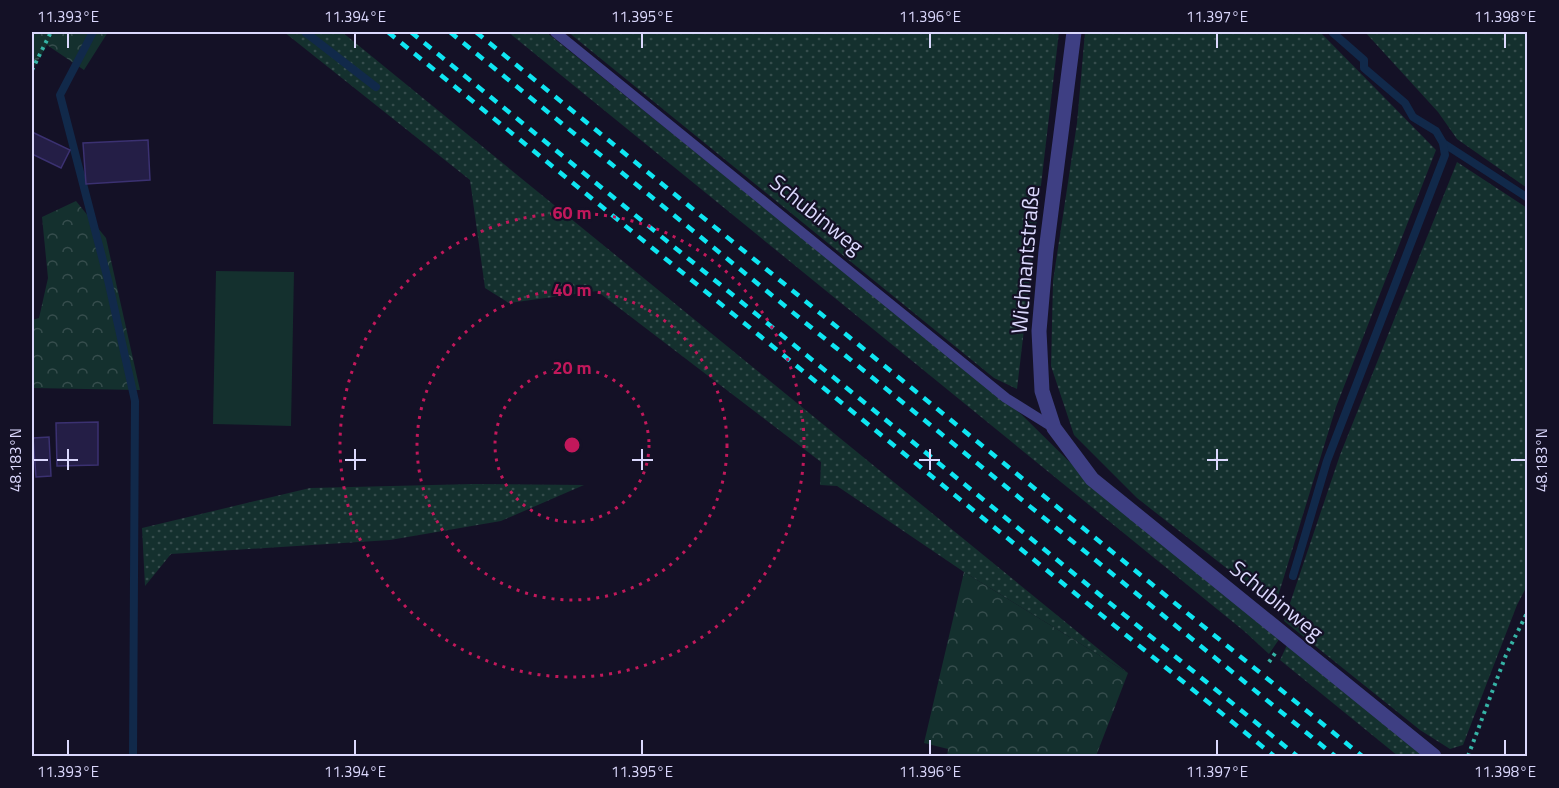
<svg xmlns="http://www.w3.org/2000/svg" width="1559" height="788" font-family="'Titillium Web',sans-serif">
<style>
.grass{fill:url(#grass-dots)}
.forest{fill:url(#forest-crowns)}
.green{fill:#14302e}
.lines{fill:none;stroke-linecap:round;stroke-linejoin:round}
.stream{stroke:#11294a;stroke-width:8}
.building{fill:#241e46;stroke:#3b3171;stroke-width:1.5}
.path{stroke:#36b3a6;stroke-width:4;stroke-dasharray:3 4.5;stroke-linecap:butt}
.lane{stroke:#3e3f83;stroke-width:10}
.street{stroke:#3e3f83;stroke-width:15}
.rail{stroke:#0fe6f2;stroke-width:4.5;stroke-dasharray:9 8;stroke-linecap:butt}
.ticks{fill:none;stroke:#dbd8fd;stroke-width:2}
.ring{fill:none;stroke:#c2185b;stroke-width:3;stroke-dasharray:3 6}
.labels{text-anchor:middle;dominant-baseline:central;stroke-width:4.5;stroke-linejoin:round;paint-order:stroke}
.street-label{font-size:22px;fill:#dbd8fd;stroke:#141126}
.centre{fill:#c2185b;stroke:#141126;stroke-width:3}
.ring-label{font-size:18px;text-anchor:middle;font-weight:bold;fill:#c2185b;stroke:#141126;stroke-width:4.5;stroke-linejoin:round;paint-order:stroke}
.neatline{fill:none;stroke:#dbd8fd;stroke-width:2}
.ticks-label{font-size:15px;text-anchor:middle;fill:#dbd8fd}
</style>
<defs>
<pattern id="grass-dots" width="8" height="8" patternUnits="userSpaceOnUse" patternTransform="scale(1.5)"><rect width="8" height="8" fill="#14302e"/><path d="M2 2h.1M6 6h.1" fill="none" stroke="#364d4d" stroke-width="1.8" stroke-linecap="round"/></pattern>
<pattern id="forest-crowns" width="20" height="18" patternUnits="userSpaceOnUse" patternTransform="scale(1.5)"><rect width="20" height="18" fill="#14302e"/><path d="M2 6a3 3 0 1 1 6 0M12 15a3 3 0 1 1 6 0" fill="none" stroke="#364d4d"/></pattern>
</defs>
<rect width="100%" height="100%" fill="#141126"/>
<g class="grass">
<path d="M284 32H342L1128 673 964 572 837 486 820 485 821 462 597 291 509 303 485 288 470 180Z"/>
<path d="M508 32H546L1021 414 1089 481 1280 638 1269 654 1244 631Z"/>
<path d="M568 32H1059L1017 389 994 378Z"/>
<path d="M1085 32H1320L1436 150 1336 407 1275 606 1137 498 1074 435 1051 366 1053 281 1077 123Z"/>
<path d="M1365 32H1527V188L1457 139 1438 112Z"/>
<path d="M1457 162 1527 208 1528 584 1517 605 1463 745 1450 749 1420 730 1284 621 1340 455Z"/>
<path d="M473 484 584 485 501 521 390 540 171 554 145 586 142 528 310 488Z"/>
<path d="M1288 643 1427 756H1398L1280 660Z"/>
</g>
<g class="forest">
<path d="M32 32H108L84 70 47 45 32 71Z"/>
<path d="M76 201 106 238 140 390 32 388V320L39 318 48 278 42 217Z"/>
<path d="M964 572 1128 673 1096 756H947L948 749 924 743Z"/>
</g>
<path class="green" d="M216 271 294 272 291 426 213 424Z"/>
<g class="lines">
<g class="stream">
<path d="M93 32 60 95 108 280 135 401 133 756"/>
<path d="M305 32 376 87"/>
<path d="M1332 32 1364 60V68L1405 103 1413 117 1436 131 1443 143 1528 198"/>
<path d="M1293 576 1327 461 1445 155 1443 143"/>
</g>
</g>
<g class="building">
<path d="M32 132 70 150 61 168 32 154Z"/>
<path d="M148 140 150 180 86 184 83 143Z"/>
<path d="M98 422V465L57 466 56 423Z"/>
<path d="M49 437 51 476 36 477 33 438Z"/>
</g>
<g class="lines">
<g class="path">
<path d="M32 70 51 32"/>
<path d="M1269 662 1276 652"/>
<path d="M1468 756 1506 655 1528 611"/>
</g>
<path class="lane" d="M555 32 1006 398 1054 428"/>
<path class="street" d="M1074 32 1046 251 1039 331 1042 391 1054 428 1092 479 1434 756"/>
<g class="rail">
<path d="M388 32 1274 756"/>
<path d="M411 32 1297 756"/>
<path d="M450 32 1335 756"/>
<path d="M476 32 1362 756"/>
</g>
</g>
<path class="ticks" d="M68 33V48M355 33V48M642 33V48M930 33V48M1217 33V48M1505 33V48M68 449V470M355 449V470M642 449V470M930 449V470M1217 449V470M33 460H48M57 460H78M345 460H366M632 460H653M919 460H940M1207 460H1228M1511 460H1526M68 740V755M355 740V755M642 740V755M930 740V755M1217 740V755M1505 740V755"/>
<g class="ring">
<circle cx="572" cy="445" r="77"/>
<circle cx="572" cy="445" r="155"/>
<circle cx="572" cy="445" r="232"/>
</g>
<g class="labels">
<g class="street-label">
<text transform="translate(817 214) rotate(39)">Schubinweg</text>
<text transform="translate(1025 260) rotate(-85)">Wichnantstraße</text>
<text transform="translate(1277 600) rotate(39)">Schubinweg</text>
</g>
</g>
<circle cx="572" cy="445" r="9" class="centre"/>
<g class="ring-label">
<text x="572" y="219">60 m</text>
<text x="572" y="296">40 m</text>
<text x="572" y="374">20 m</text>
</g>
<rect width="1559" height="788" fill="none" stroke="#141126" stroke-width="66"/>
<rect x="33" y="33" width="1493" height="722" class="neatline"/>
<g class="ticks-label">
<text x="68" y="22">11.393°E</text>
<text x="355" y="22">11.394°E</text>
<text x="642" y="22">11.395°E</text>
<text x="930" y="22">11.396°E</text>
<text x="1217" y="22">11.397°E</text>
<text x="1505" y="22">11.398°E</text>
<text transform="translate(16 460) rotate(-90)" y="5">48.183°N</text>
<text transform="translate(1542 460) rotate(-90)" y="5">48.183°N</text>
<text x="68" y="777">11.393°E</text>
<text x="355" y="777">11.394°E</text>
<text x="642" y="777">11.395°E</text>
<text x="930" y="777">11.396°E</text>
<text x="1217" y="777">11.397°E</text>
<text x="1505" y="777">11.398°E</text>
</g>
</svg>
